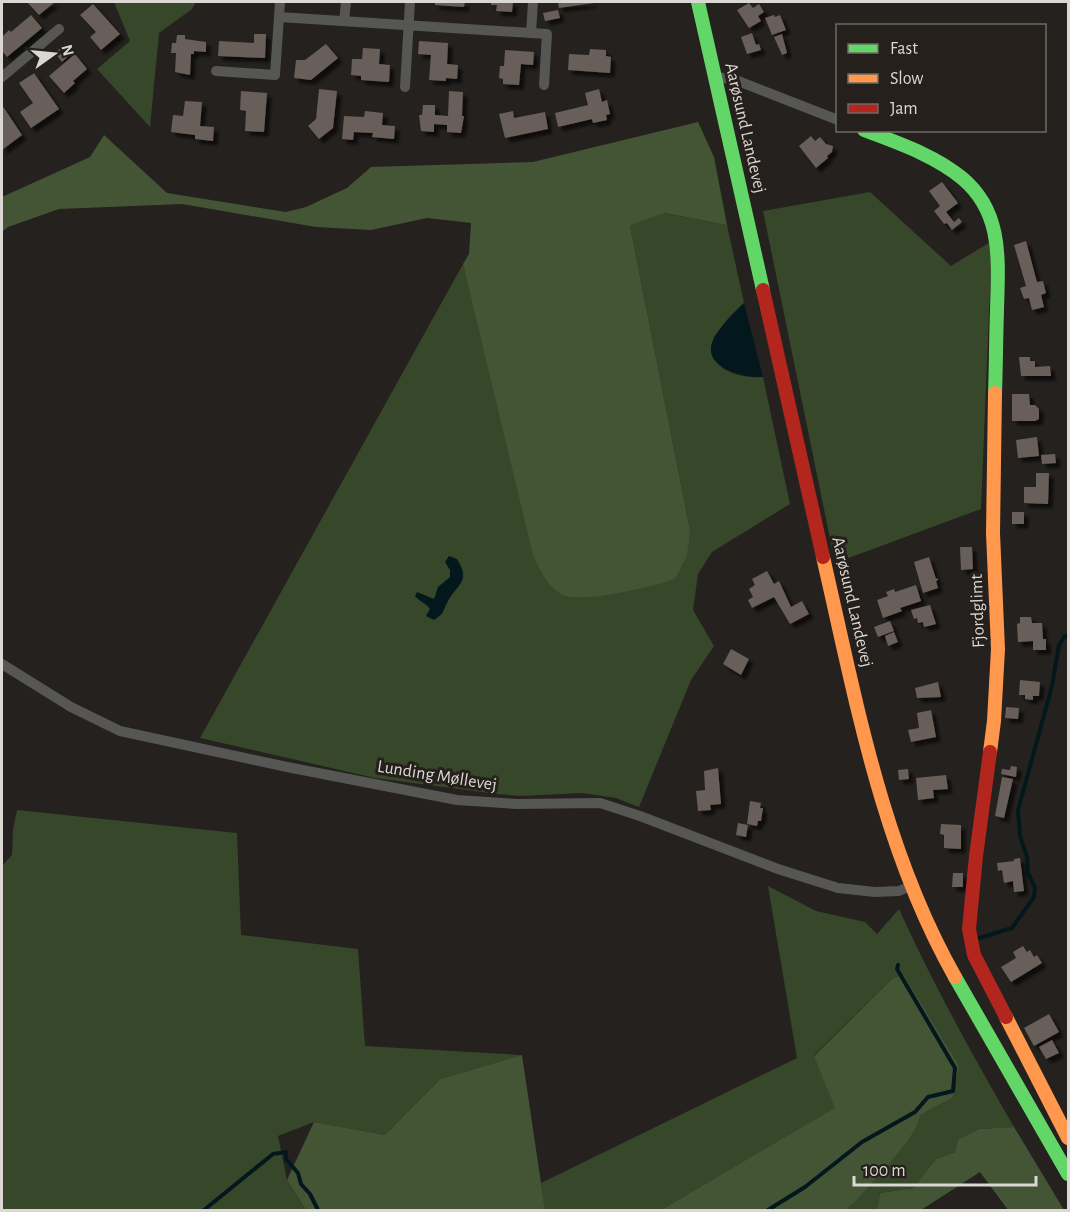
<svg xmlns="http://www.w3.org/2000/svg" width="1070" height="1212" font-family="'Alegreya Sans',sans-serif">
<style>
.green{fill:#37472a}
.forest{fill:#445536}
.water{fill:#03181d}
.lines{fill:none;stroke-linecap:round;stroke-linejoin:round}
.stream{stroke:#03181d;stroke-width:4}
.building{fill:#685e5a;filter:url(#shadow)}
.street{stroke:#565655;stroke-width:10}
.fast{stroke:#63d668;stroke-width:14}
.slow{stroke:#ff974d;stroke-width:14}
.jam{stroke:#b3261e;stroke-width:14}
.labels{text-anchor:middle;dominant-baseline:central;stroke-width:6;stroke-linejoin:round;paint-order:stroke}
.street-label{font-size:18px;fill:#dbd8d4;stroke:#26201c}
</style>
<defs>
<filter id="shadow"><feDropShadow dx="4.5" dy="4.5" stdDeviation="1.5" flood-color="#0009"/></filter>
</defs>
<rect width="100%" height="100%" fill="#24211e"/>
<g class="green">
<path d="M114 2H196L192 9 159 33 150 127 97 69 130 41Z"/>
<path d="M870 192 951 266 992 241 981 509 835 563 763 211Z"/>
<path d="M663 213 727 225 744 303 714 337C715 345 716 354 718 362 724 375 750 378 763 377L790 504 712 552 698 574 693 610 714 646 691 680 639 807 616 798 582 793 521 796 497 794 375 778 200 738 463 264 474 307 690 530 630 226Z"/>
<path d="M17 810 237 833 241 935 358 949 365 1046 522 1055 440 1079 385 1135 314 1122 278 1136 287 1180 306 1210H2V866L12 855 13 830Z"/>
<path d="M768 886 816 911 865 922 877 934 899 909C933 984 973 1056 1014 1127L979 1129 958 1139 955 1152 936 1159 913 1188 880 1193 877 1210H846L853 1204 903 974 892 979 814 1055 836 1108 661 1210H545L541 1183 797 1058Z"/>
</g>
<g class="forest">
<path d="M698 122 714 157 727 225 664 213 630 226 690 530 687 555 675 579C654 586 579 605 561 594 546 585 538 567 532 551L463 264 469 254 471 223 427 218 371 230 316 227 182 204 59 209 8 227 2 232V197L90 157 104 135 167 193 286 212 306 207 347 188 371 167 533 162Z"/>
<path d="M903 974 959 1066 953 1097 920 1115C920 1134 867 1188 853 1204L846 1210H661L835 1108 814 1056 892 979Z"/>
<path d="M522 1055 545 1210H306L287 1180 314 1122 385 1135 440 1079Z"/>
<path d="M1014 1127 1064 1210H1008L980 1172 921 1210H877L880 1193 913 1188 936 1159 955 1152 958 1139 979 1129Z"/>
</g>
<g class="water">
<path d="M744 303 763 377C747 378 709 370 711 348 711 335 734 312 744 303Z"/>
<path d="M449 556 457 559C471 582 458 583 448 601 442 612 445 613 434 620L426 616 430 609C426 603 420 602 415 596L417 592 434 599 438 587 450 577V570L445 562Z"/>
</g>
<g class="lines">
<g class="stream">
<path d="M976 939 1012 928 1034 897 1035 888 1028 873 1027 857 1020 836 1018 810 1052 686 1059 645 1065 636 1068 637"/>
<path d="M204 1210 273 1154 286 1152V1159L298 1173 301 1184 310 1194 318 1210"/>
<path d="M768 1210 805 1187 862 1142 915 1112 928 1097 953 1091 955 1068 897 969 898 965"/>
</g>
</g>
<g class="building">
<path d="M27 2H55L39 15Z"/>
<path d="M435 2H465L464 7 435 5Z"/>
<path d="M491 2H513L512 12 496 11 497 5H491Z"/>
<path d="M558 2H594V3L559 8Z"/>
<path d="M749 3 753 8 759 4 764 12 758 16 761 21 749 28 737 10Z"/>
<path d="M93 4 120 34 101 50 90 37 96 32 80 15Z"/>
<path d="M558 10 560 18 545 21 543 13Z"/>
<path d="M31 15 42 28 7 57 2 51V37L9 30 11 32Z"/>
<path d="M774 15 775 17 780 15 786 30 772 35 765 18Z"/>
<path d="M752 33 756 45 759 44 761 50 747 54 741 37Z"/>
<path d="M254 34H266L265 58 218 56 219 41 254 43Z"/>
<path d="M782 34 787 53 782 55 774 37Z"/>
<path d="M177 35H185V39L206 42V52L194 51V54H191L190 75 175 72 176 53H171L172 43H176Z"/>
<path d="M419 41 448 43 447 64 458 65 457 79 446 78V81L429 80 431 55 418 54Z"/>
<path d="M65 44 73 52 62 62 55 53Z"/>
<path d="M326 44 338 58 311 80 294 78 296 60H305Z"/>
<path d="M363 48 380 49 379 64 390 65 389 82 361 80V76L351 75 352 59H362Z"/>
<path d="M590 49 606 50V56L611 57 610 73 568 70 569 54 589 55Z"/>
<path d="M505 50 534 52 533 65 521 64 519 85 503 84V79L499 78 500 66H504Z"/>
<path d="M75 54 87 69 73 81 75 83 64 93 49 76Z"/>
<path d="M34 73 59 109 31 128 20 112 33 103 19 83Z"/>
<path d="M319 89 337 91 333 128 319 139 308 126 316 119Z"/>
<path d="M599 89 602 102 607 100 610 114 606 115 607 120 593 123 592 119 558 127 555 113 588 105 585 93Z"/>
<path d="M241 91 267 93 264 132 245 131 246 111 240 110Z"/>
<path d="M449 91 463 92 462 116H464L461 133 447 132V125L434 124V132L421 131 419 115H422L423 105H435V115L448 116Z"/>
<path d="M185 101 202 102 200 126 214 127 213 141 195 139V135L171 132 173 115 183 116Z"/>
<path d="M2 105 22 135 2 150Z"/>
<path d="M365 111 383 113 382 125 395 126 394 139 372 137 373 133 354 132 353 140 342 139 344 116 364 117Z"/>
<path d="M513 111 514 118 545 112 548 129 505 138 499 114Z"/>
<path d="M811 136 815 141 820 137 826 144 833 146 832 152 827 156 828 158 816 168 799 146Z"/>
<path d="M942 182 958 203 946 212 954 222 959 218 962 222 952 230 947 223 944 224 934 211 940 206 929 191Z"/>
<path d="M1026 241 1037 282 1043 281 1046 293 1041 295 1044 307 1032 310 1029 298 1024 299 1020 288 1026 286 1014 245Z"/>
<path d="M1019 357H1030V361H1035V367L1050 366 1051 376H1021Z"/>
<path d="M1012 394H1029L1030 405H1035L1039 409V419L1035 421H1012Z"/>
<path d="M1037 437 1039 456 1018 458 1016 440Z"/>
<path d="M1055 454 1056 463 1042 464 1041 455Z"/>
<path d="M1036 473H1049L1048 504 1024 503V487H1036Z"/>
<rect x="1012" y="512" width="12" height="12"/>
<path d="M960 547H972L973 569 961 570Z"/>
<path d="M929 557 936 579 938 578V580L936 581 938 588 923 593 914 562Z"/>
<path d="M767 571 774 584 779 581 791 607 802 601 809 614 790 624 774 597 752 608 748 600 753 597 749 589 755 585 752 579Z"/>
<path d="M916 585 921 601 900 608 902 611 883 618 877 600 888 596 886 592 894 589 895 592Z"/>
<path d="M930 605 936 624 924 627 923 622 918 623 917 618 914 619 911 610Z"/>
<path d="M1020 617H1031L1032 623H1042L1043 639H1046V650H1033V641L1018 642 1017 624 1020 623Z"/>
<path d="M890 621 894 631 878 637 874 627Z"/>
<path d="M894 632 898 642 888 646 885 636Z"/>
<path d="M731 649 749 659 741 675 723 664Z"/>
<path d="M1020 680 1040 682 1039 696H1033V700L1025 699V695H1019Z"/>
<path d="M938 682 941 697 917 698 915 688Z"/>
<path d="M1006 707 1019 708 1018 719 1005 718Z"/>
<path d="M931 710 936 737 911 742 908 730 919 728 917 713Z"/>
<path d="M1011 766 1017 767 1016 777 1001 774 1002 769 1010 770Z"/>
<path d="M718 768 721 804 710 805 711 810 698 811 696 791 705 790 704 771Z"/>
<path d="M908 769 909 779 899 780 898 770Z"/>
<path d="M946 775 948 789 933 790 934 798 918 800 916 778Z"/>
<path d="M1002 777 1013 779 1004 818 995 816Z"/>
<path d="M750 801 761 803 760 808H763L761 821H758L757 826 747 824Z"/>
<path d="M738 823 748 825 746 837 736 835Z"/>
<path d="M941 824 961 825V849L944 848V835L940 834Z"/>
<path d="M1020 858 1024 891 1014 892 1013 881 1004 883 1002 870 998 871 997 863 1014 861V859Z"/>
<path d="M953 873H963V887H952Z"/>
<path d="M1023 946 1027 952 1030 950 1034 957 1037 955 1042 963 1011 982 1001 967 1016 958 1013 952Z"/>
<path d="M1049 1014 1059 1032 1034 1046 1024 1028Z"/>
<path d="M1052 1040 1059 1053 1046 1059 1039 1047Z"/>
</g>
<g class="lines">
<g class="street">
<path d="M279 17 547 34 544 85"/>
<path d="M344 21 346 2"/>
<path d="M531 33 533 2"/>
<path d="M216 71 275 75 280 2"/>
<path d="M2 77 59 29"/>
<path d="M715 77 733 79 838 120"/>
<path d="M405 87 410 2"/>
<path d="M2 664 71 707 120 731 287 767 457 800 516 804 600 803 640 816 778 869 838 888 875 892 899 891 911 886"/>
</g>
<g class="fast">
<path d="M698 2 763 290"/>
<path d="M864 130C898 143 934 155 962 178 1004 213 998 262 997 311 996 338 996 366 995 393"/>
<path d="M955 977 1068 1174"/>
</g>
<g class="slow">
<path d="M823 557C856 700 882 848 955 977"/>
<path d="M990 752 994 721 998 649 993 533 995 393"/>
<path d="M1006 1017 1068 1138"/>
</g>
<g class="jam">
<path d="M763 290 823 557"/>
<path d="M990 752 976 856 969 929 974 955 1006 1017"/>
</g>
</g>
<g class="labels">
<g class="street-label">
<text transform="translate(745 128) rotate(77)">Aarøsund Landevej</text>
<text transform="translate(852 602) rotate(77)">Aarøsund Landevej</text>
<text transform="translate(978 611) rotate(-92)">Fjordglimt</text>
<text transform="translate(437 776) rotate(9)">Lunding Møllevej</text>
</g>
</g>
<rect width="1070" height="1212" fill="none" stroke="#dbd8d4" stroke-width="6"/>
<rect x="836" y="24" width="210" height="108" fill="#26201c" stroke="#6e6a66" stroke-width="1.5"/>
<rect x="848" y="44" width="30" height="9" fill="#63d668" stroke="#6e6a66" stroke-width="1.5"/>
<text x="890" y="54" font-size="18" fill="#dbd8d4">Fast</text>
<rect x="848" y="74" width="30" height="9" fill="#ff974d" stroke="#6e6a66" stroke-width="1.5"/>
<text x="890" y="84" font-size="18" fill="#dbd8d4">Slow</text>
<rect x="848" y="104" width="30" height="9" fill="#b3261e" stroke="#6e6a66" stroke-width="1.5"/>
<text x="890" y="114" font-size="18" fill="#dbd8d4">Jam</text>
<g transform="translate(54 54) rotate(75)" stroke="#26201c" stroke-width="4.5" paint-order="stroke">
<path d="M0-4.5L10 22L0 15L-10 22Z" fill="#dbd8d4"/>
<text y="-9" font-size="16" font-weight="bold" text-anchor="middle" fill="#dbd8d4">N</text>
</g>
<path d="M854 1176v9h182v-9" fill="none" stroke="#dbd8d4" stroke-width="3"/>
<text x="863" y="1176" font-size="18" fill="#dbd8d4" stroke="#26201c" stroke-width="4.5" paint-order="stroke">100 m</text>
</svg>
